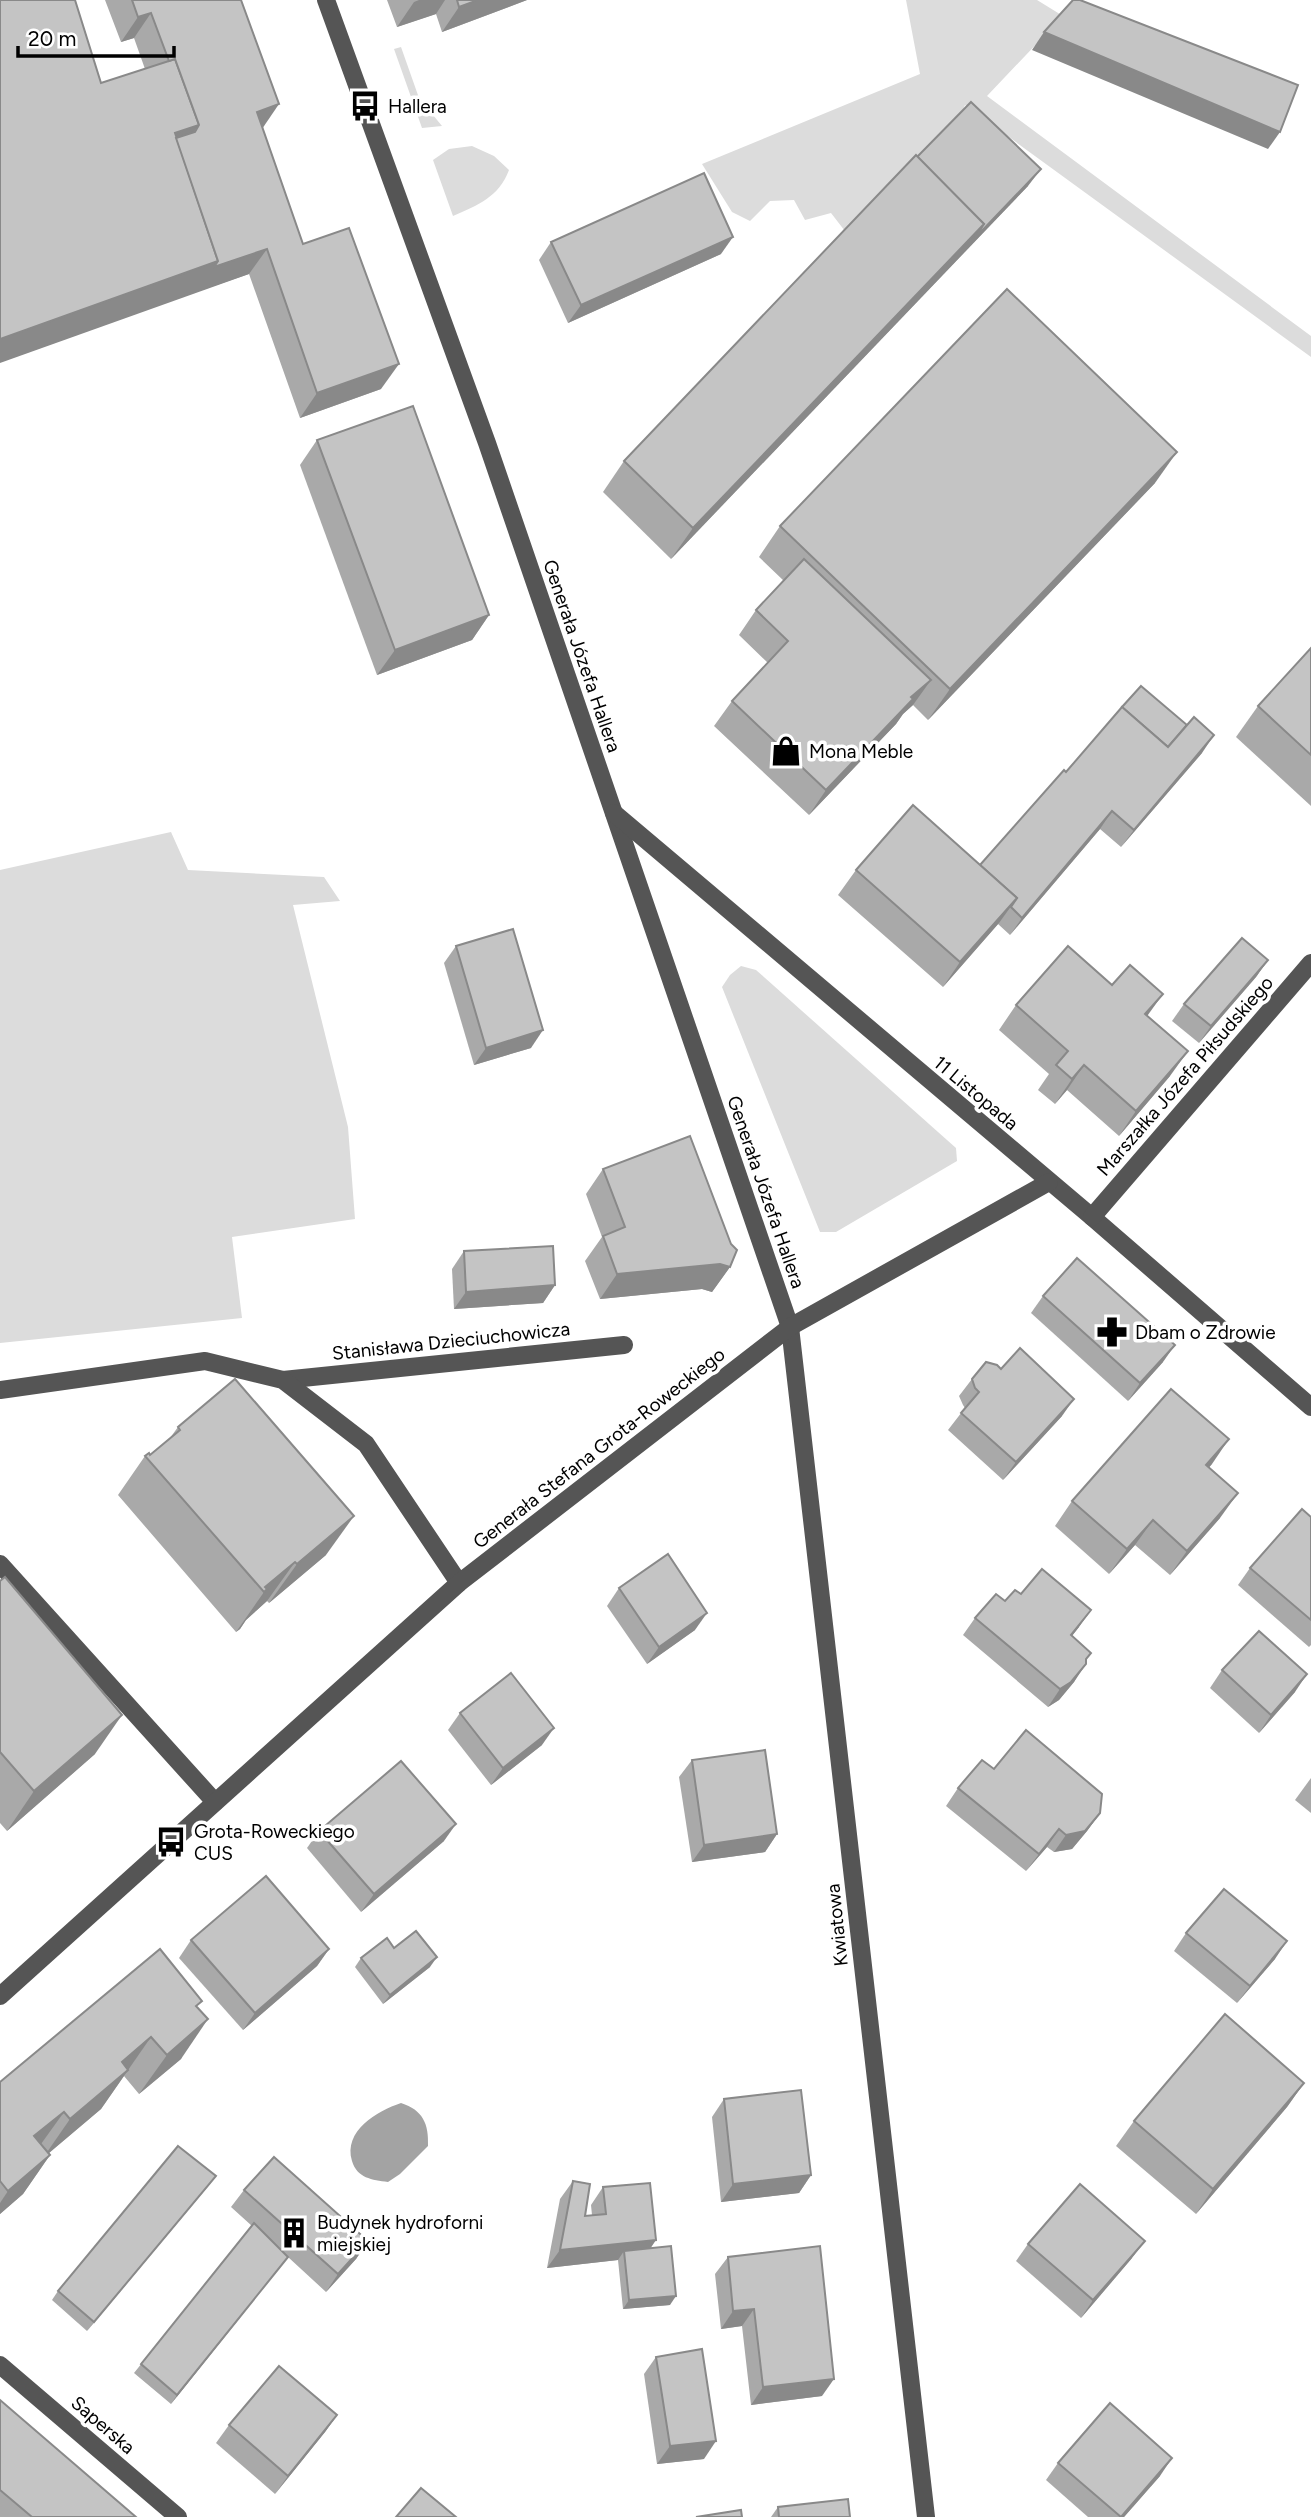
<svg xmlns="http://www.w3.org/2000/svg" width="1311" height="2517" font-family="Figtree,sans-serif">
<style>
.green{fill:#dcdcdc}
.water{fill:#a3a3a3}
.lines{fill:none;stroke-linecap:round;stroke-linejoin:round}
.minor{stroke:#555;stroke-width:18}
.wall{fill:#a9a9a9}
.shaded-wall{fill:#898989}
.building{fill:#c4c4c4;stroke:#898989;stroke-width:2}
.labels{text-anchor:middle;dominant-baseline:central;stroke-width:7;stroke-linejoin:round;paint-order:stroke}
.poi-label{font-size:19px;fill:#000;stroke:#fff;text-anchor:start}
.street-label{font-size:19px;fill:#000;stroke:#fff}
</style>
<rect width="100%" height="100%" fill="#fff"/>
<g class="green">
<path d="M906 0H1037L1063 16 987 96 1311 336V357L965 105 959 119 848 235 831 213 805 220 794 200 770 201 750 221 732 212 702 164 920 74Z"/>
<path d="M401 47 419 98 442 126 422 128 394 49Z"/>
<path d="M472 146 494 156 509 170C499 197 478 205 453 216L433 160 449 149Z"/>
<path d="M171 832 188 870 324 877 340 901 293 905 348 1127 355 1219 232 1237 242 1318 0 1343V870Z"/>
<path d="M741 966 756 970 956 1148 957 1161 836 1232H820L722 987 730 975Z"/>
</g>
<path class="water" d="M401 2103C423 2110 429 2124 428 2146L400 2174 388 2182C372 2180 357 2178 352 2161 343 2131 377 2111 401 2103Z"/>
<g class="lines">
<g class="minor">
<path d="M326 0 487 443 790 1327 926 2517"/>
<path d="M614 813 1092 1217 1311 1407"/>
<path d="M1092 1217 1311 963"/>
<path d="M283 1380 624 1345"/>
<path d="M0 1390 205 1361 283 1380 366 1444 459 1583"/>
<path d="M0 1564 215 1802"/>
<path d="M0 1996 459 1583 790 1327 1049 1182"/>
<path d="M0 2365 178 2517"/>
</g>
</g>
<g class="wall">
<path d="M105 0H241L262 128 303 244 381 389 300 418 249 274 196 292 101 83 145 69 134 38 121 42Z"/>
<path d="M387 0H527L442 32 436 14 397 27Z"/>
<path d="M917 157 1028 186 671 559 603 492 624 461Z"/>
<path d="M551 242 721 254 568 323 539 260Z"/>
<path d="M317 440 489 615 472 640 377 675 300 465Z"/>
<path d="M1155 483 928 720 913 705 903 714 896 724 809 815 714 726 732 701 768 663 739 635 756 610 784 581 759 557 780 526Z"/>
<path d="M1311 648V806L1236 737 1258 706Z"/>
<path d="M1202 753 1121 847 1100 829 1010 935 998 924 943 987 838 895 856 870 980 865 1066 772Z"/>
<path d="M456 946 531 1048 474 1065 444 963Z"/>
<path d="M1268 960 1256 977 1199 1043 1172 1021 1184 1004Z"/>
<path d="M1016 1005 1147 1016 1170 1076 1119 1136 1067 1090 1055 1104 1038 1090 1049 1074 999 1030Z"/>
<path d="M603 1169 730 1267 712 1292 702 1289 600 1299 585 1261 602 1237 586 1194Z"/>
<path d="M464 1251 555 1285 543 1303 454 1309 452 1269Z"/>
<path d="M1043 1296 1163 1362 1128 1401 1031 1313Z"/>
<path d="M1001 1369 1062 1416 1003 1480 948 1430 965 1408 963 1405 959 1396 972 1379Z"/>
<path d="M178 1427 326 1555 269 1603 267 1601 246 1620 240 1629 236 1632 118 1495 145 1456 150 1455 170 1438Z"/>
<path d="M1212 1464 1209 1467 1220 1518 1170 1575 1135 1545 1109 1574 1055 1526 1072 1501Z"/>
<path d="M1311 1517V1645L1309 1647 1238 1585 1250 1568Z"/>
<path d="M0 1581 95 1754 7 1831 0 1823Z"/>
<path d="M619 1588 695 1630 647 1664 607 1606Z"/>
<path d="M1021 1594 1079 1627 1072 1636 1086 1661 1074 1682 1059 1700 1048 1707 963 1635 975 1618 1005 1601Z"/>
<path d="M1222 1670 1295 1692 1259 1733 1210 1688Z"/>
<path d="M460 1713 542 1745 491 1785 448 1730Z"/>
<path d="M692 1760 777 1834 765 1852 692 1862 679 1777Z"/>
<path d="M994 1769 1100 1813 1087 1831 1072 1849 1054 1852 1047 1847 1026 1871 946 1806 958 1788Z"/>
<path d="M1311 1778V1813L1295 1800Z"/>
<path d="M319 1831 444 1841 361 1912 307 1848Z"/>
<path d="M1186 1933 1275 1959 1237 2003 1174 1951Z"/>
<path d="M191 1940 329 1949 317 1966 243 2030 179 1958Z"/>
<path d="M394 1948 430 1967 383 2004 355 1967 361 1958Z"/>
<path d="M198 2007 181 2059 139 2094 124 2076 101 2109 49 2153 50 2155 23 2194 0 2214V2082Z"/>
<path d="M1304 2083 1287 2107 1196 2214 1116 2146 1134 2121Z"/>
<path d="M724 2099 811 2175 799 2193 721 2202 712 2117Z"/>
<path d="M216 2176 87 2331 52 2300 58 2291Z"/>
<path d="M573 2181 585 2216 592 2215 591 2205 603 2187 650 2248 670 2305 623 2309 618 2260 547 2268 560 2199Z"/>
<path d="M244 2190 368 2241 356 2259 326 2292 288 2257 171 2404 134 2373 252 2226 231 2207Z"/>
<path d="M1028 2244 1132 2258 1081 2318 1016 2261Z"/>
<path d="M728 2257 822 2396 751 2405 742 2326 721 2329 715 2274Z"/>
<path d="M656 2357 704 2459 657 2464 644 2374Z"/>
<path d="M0 2400 136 2517H0Z"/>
<path d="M337 2415 325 2432 275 2494 216 2443 229 2425Z"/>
<path d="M1058 2463 1160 2476 1124 2517H1088L1046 2480Z"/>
<path d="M778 2507 850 2517H771Z"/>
</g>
<g class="shaded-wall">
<path d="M419 0H445L436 14 397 27 414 2Z"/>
<path d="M478 0H527L442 32 459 7Z"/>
<path d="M151 13 134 38 121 42 138 17Z"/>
<path d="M1044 32 1280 132 1268 149 1032 50Z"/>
<path d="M279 104 262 129 257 112Z"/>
<path d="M199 125 177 156 175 133Z"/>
<path d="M1041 169 1028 186 671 559 693 528 984 224Z"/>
<path d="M733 237 721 254 568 323 581 305Z"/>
<path d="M267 249 249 274 0 363V339L218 261Z"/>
<path d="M399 364 381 389 300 418 317 393Z"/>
<path d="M1177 452 1155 483 928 720 950 689Z"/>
<path d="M489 615 472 640 377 675 395 650Z"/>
<path d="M931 680 913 705 903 714 896 724 809 815 826 790 911 697Z"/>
<path d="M1214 735 1202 753 1121 847 1134 830Z"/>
<path d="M1112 811 1100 829 1010 935 1022 918Z"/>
<path d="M1017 898 999 923 943 987 960 962Z"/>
<path d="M1268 960 1256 977 1199 1043 1211 1026Z"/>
<path d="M1163 994 1145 1019V1014Z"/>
<path d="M543 1030 531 1048 474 1065 486 1048Z"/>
<path d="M1188 1051 1170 1076 1119 1136 1136 1111Z"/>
<path d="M1084 1065 1067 1090 1055 1104 1072 1079Z"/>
<path d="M720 1264 730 1267 712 1292 702 1289 600 1299 617 1274Z"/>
<path d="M555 1285 543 1303 454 1309 466 1292Z"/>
<path d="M1175 1345 1163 1362 1128 1401 1140 1383Z"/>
<path d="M1074 1399 1062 1416 1003 1480 1016 1462Z"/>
<path d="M1229 1439 1212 1464 1189 1490 1206 1465Z"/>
<path d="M1238 1493 1220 1518 1170 1575 1187 1551Z"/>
<path d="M354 1516 326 1555 269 1603 297 1564Z"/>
<path d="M1153 1520 1135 1545 1109 1574 1127 1549Z"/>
<path d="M295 1562 267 1601 246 1620 240 1629 236 1632 264 1592 265 1587Z"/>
<path d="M1091 1610 1079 1627 1059 1652 1071 1635Z"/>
<path d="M707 1613 695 1630 647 1664 659 1647Z"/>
<path d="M1086 1664 1074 1682 1059 1700 1048 1707 1060 1689Z"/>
<path d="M1307 1674 1295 1692 1259 1733 1271 1715Z"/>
<path d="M122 1715 95 1754 7 1831 34 1791Z"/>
<path d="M554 1728 542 1745 491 1785 503 1768Z"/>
<path d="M1100 1813 1087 1831 1072 1849 1054 1852 1066 1835Z"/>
<path d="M456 1824 444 1841 361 1912 374 1894Z"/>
<path d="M1059 1829 1047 1847 1026 1871 1039 1854Z"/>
<path d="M777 1834 765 1852 692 1862 704 1845Z"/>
<path d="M1287 1941 1275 1959 1237 2003 1250 1986Z"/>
<path d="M329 1949 317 1966 243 2030 255 2013Z"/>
<path d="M437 1957 430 1967 383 2004 390 1995Z"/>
<path d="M208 2019 181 2059 139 2094 167 2055Z"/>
<path d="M151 2037 101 2109 43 2158 70 2119 122 2062Z"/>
<path d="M1304 2083 1287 2107 1196 2214 1213 2189Z"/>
<path d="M64 2112 36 2151 34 2136Z"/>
<path d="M50 2155 23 2194 0 2214V2203L8 2191Z"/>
<path d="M811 2175 799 2193 721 2202 733 2184Z"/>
<path d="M216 2176 209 2185 87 2331 94 2322Z"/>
<path d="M656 2240 644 2258 624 2251 618 2260 547 2268 560 2250Z"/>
<path d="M368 2241 356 2259 326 2292 338 2274Z"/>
<path d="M1145 2241 1132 2258 1081 2318 1093 2300Z"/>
<path d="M288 2257 281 2266 171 2404 177 2395Z"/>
<path d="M676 2296 670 2305 623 2309 629 2300Z"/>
<path d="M754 2309 742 2326 721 2329 733 2311Z"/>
<path d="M834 2379 822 2396 751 2405 763 2387Z"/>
<path d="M337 2415 325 2432 275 2494 288 2476Z"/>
<path d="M716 2441 704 2459 657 2464 670 2446Z"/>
<path d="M1172 2458 1160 2476 1124 2517H1121Z"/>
</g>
<g class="building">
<path d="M0 0H75L101 83 175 59 199 125 175 133 218 261 0 339Z"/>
<path d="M132 0H241L279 104 257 112 303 244 349 228 399 364 317 393 267 249 214 267 218 261 176 138 195 132 199 125 175 59 169 61 151 13 138 17Z"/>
<path d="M457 0H478L459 7Z"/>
<path d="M1073 0H1080L1298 85 1280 132 1044 32Z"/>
<path d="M971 102 1041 169 975 238 984 224 917 157Z"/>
<path d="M916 155 984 224 693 528 624 461Z"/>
<path d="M704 173 733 237 581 305 551 242Z"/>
<path d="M1007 289 1177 452 950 689 780 526Z"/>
<path d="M413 406 489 615 395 650 317 440Z"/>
<path d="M804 559 931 680 911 697 913 699 826 790 732 701 788 641 756 610Z"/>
<path d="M1311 648V755L1258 706Z"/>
<path d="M1141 686 1187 725 1168 747 1122 707Z"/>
<path d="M1122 707 1168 747 1194 717 1214 735 1134 830 1112 811 1022 918 1011 907 1017 898 980 865 1064 770 1066 772Z"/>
<path d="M913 805 1017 898 960 962 856 870Z"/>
<path d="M513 929 543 1030 486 1048 456 946Z"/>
<path d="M1242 938 1268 960 1211 1026 1184 1004Z"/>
<path d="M1068 946 1112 985 1130 965 1163 994 1145 1014 1188 1051 1136 1111 1084 1065 1072 1079 1056 1065 1068 1051 1016 1005Z"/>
<path d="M690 1136 731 1244 737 1250 730 1267 720 1264 617 1274 603 1236 625 1227 603 1169Z"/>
<path d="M553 1246 555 1285 466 1292 464 1251Z"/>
<path d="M1077 1258 1175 1345 1140 1383 1043 1296Z"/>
<path d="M1020 1348 1074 1399 1016 1462 961 1413 979 1392 975 1388 972 1379 986 1362 997 1365 1001 1369Z"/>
<path d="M235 1379 354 1516 297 1564 295 1562 265 1587 267 1589 264 1592 145 1456 149 1453 150 1455 180 1430 178 1427Z"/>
<path d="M1171 1389 1229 1439 1206 1465 1238 1493 1187 1551 1153 1520 1127 1549 1072 1501Z"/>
<path d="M1302 1509 1311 1517V1620L1250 1568Z"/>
<path d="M668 1554 707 1613 659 1647 619 1588Z"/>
<path d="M1042 1569 1091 1610 1071 1635 1091 1653 1086 1659V1664L1071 1682 1060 1689 975 1618 996 1594 1005 1601 1015 1590 1021 1594Z"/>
<path d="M5 1577 122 1715 34 1791 0 1752V1581Z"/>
<path d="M1259 1631 1307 1674 1271 1715 1222 1670Z"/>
<path d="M511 1673 554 1728 503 1768 460 1713Z"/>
<path d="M1026 1730 1102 1794 1100 1813 1085 1831 1066 1835 1059 1829 1039 1854 958 1788 982 1760 994 1769Z"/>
<path d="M765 1750 777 1834 704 1845 692 1760Z"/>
<path d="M401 1761 456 1824 374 1894 319 1831Z"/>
<path d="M266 1876 329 1949 255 2013 191 1940Z"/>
<path d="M1224 1889 1287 1941 1250 1986 1186 1933Z"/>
<path d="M416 1931 437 1957 390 1995 361 1958 387 1938 394 1948Z"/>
<path d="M160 1949 202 2001 196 2006 208 2019 167 2055 151 2037 122 2062 128 2070 70 2119 64 2112 34 2136 50 2155 8 2191 0 2181V2082Z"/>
<path d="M1225 2014 1304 2083 1213 2189 1134 2121Z"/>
<path d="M801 2090 811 2175 733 2184 724 2099Z"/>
<path d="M178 2146 216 2176 94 2322 58 2291Z"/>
<path d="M274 2157 368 2241 338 2274 244 2190Z"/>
<path d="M573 2181 590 2184 585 2216 606 2214 603 2187 650 2183 656 2240 560 2250Z"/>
<path d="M1080 2184 1145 2241 1093 2300 1028 2244Z"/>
<path d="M254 2223 288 2257 177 2395 141 2364Z"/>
<path d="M671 2246 676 2296 629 2300 624 2251Z"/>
<path d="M820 2246 834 2379 763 2387 754 2309 733 2311 728 2257Z"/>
<path d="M702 2349 716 2441 670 2446 656 2357Z"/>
<path d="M279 2366 337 2415 288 2476 229 2425Z"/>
<path d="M0 2400 136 2517H32L0 2490Z"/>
<path d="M1110 2403 1172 2458 1121 2517 1058 2463Z"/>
<path d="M421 2488 456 2517H396Z"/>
<path d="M848 2499 850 2517H779L778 2507Z"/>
<path d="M741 2510 742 2517H696Z"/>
</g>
<defs>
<g id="bus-bare" transform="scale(2.415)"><path d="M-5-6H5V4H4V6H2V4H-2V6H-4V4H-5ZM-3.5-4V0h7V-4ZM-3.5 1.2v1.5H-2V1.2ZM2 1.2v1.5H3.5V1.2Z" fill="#000" stroke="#fff" stroke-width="2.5" paint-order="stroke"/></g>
<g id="shop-bare" transform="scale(2.415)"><path d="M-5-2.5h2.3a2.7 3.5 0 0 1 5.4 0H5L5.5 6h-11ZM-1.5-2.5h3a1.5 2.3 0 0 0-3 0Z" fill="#000" stroke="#fff" stroke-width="2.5" paint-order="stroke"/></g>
<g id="pharmacy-bare" transform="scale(2.415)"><path d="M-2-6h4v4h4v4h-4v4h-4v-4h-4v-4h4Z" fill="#000" stroke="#fff" stroke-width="2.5" paint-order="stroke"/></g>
<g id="building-bare" transform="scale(2.415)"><path d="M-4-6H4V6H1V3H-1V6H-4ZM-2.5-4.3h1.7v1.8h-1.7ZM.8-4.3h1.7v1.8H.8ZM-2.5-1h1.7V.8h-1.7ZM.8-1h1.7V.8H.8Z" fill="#000" stroke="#fff" stroke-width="2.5" paint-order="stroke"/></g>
</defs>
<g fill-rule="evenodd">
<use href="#bus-bare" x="365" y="106"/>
<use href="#shop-bare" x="786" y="751"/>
<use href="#pharmacy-bare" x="1112" y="1332"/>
<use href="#bus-bare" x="171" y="1842"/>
<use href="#building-bare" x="294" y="2233"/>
</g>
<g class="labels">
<g class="poi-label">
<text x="388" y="106">Hallera</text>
<text x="809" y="751">Mona Meble</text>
<text x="1135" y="1332">Dbam o Zdrowie</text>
<text x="194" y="1831">Grota-Roweckiego<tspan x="194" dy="22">CUS</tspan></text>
<text x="317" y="2222">Budynek hydroforni<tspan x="317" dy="22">miejskiej</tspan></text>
</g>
<g class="street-label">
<text transform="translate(582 656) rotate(71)">Generała Józefa Hallera</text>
<text transform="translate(1185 1076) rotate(-49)">Marszałka Józefa Piłsudskiego</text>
<text transform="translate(976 1093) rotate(40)">11 Listopada</text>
<text transform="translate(766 1192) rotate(71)">Generała Józefa Hallera</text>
<text transform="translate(451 1341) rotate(-6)">Stanisława Dzieciuchowicza</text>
<text transform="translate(599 1448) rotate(-38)">Generała Stefana Grota-Roweckiego</text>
<text transform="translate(837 1925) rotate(-96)">Kwiatowa</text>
<text transform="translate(103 2425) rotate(41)">Saperska</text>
</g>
</g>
<path d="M18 46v10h156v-10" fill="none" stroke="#000000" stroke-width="3.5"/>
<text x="28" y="46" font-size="21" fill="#000000" stroke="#ffffff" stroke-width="5" paint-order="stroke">20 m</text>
</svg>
